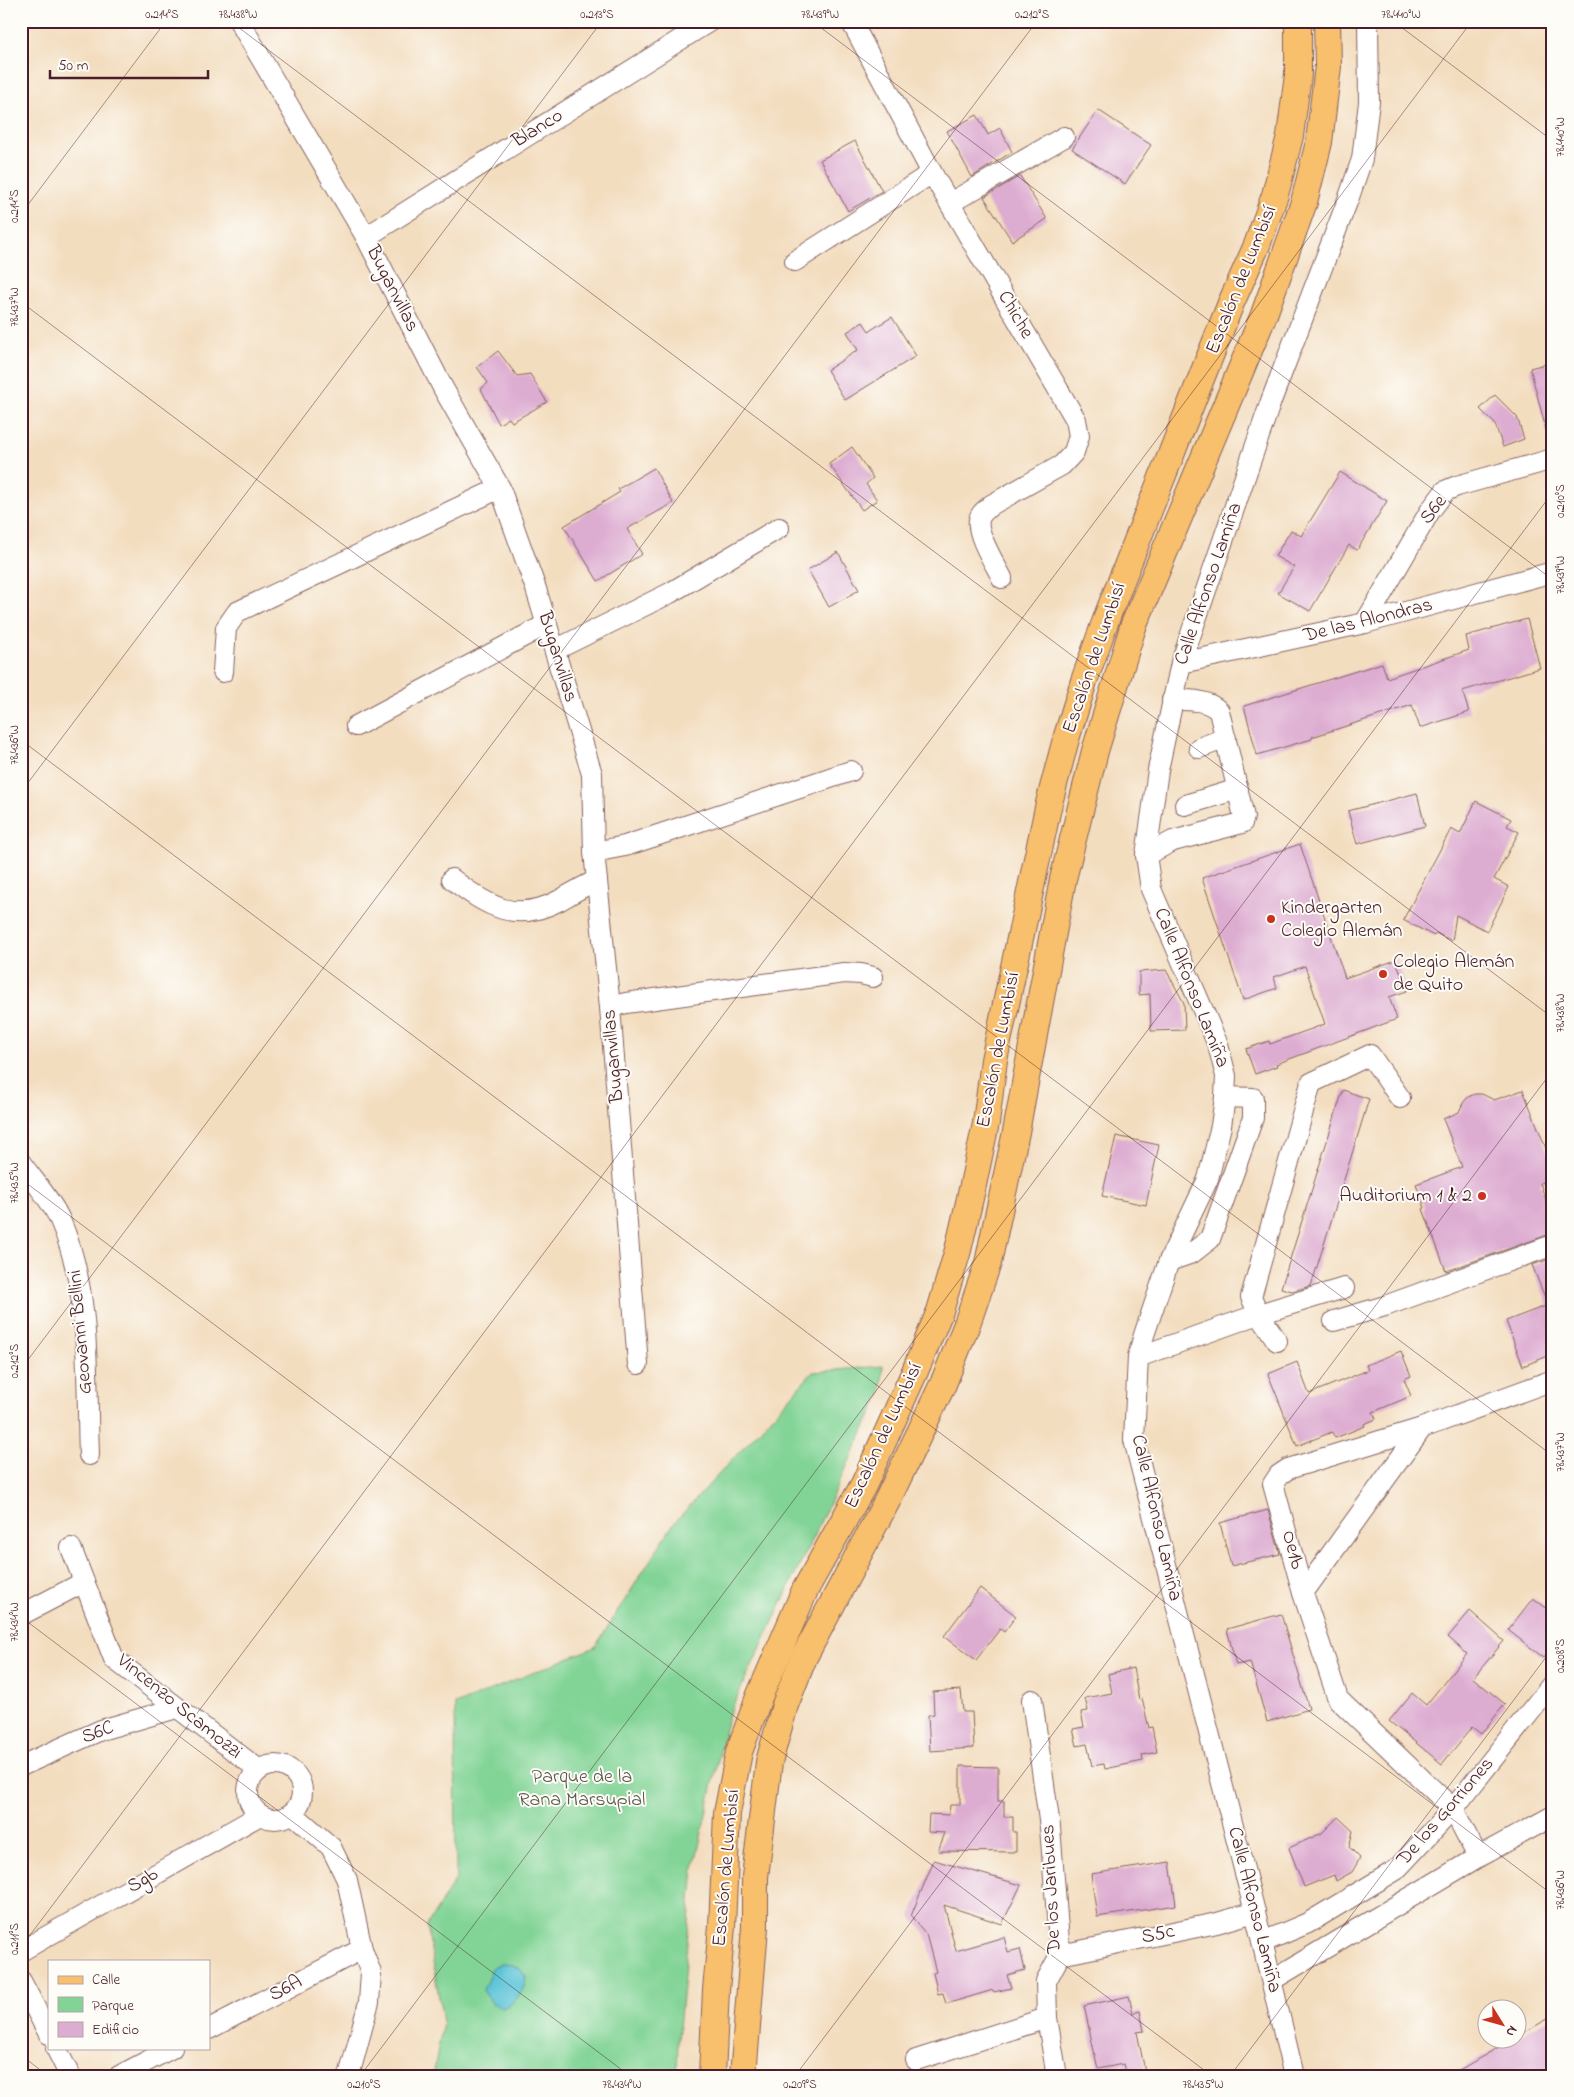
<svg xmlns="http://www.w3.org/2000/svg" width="1574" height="2097" font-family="'Indie Flower',sans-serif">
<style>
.green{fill:#82d496;stroke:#667a60}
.water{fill:#5cc4d8;stroke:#537282}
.building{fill:#ddacd1}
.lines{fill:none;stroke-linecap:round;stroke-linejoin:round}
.minor-casing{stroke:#85625f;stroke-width:22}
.major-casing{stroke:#85625f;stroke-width:28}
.minor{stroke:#fff;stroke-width:20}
.major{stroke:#f8bf6c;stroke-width:26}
.ticks{fill:none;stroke:#4a1f2b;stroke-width:1;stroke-opacity:0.45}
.poi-dot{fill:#c8321e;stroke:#fdfcf7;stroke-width:2}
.labels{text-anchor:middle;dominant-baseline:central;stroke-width:4;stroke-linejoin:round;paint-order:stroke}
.street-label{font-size:20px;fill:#4a1f2b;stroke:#fdfcf7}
.poi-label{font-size:20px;fill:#4a1f2b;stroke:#fdfcf7;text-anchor:start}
.park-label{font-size:20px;fill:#5b554b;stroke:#fdfcf7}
.neatline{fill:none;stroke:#4a1f2b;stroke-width:2}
.ticks-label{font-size:12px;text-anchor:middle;fill:#4a1f2b}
</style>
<rect width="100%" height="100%" fill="#fdfcf7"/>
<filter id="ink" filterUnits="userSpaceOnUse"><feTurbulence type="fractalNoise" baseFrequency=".02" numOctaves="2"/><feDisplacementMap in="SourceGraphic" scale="10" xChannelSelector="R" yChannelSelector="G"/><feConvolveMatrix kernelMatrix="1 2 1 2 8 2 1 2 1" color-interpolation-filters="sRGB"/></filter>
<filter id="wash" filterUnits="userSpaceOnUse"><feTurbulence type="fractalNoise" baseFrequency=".0096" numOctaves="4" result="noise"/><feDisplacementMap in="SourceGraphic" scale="20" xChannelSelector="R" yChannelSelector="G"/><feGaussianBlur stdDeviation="1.12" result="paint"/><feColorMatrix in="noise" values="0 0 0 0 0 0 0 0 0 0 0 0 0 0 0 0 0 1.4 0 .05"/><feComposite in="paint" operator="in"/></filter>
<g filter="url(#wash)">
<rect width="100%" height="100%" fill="#f3ddbf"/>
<path class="green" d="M883 1366 881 1394 728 1716 694 1868 678 2039 677 2076H433L443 2022 427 1925 456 1879 455 1705 595 1647 674 1523 813 1372Z"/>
<path class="water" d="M501 1964C514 1964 519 1966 526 1977 525 1991 516 2003 502 2008L492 2003 483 1990 493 1967Z"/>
<g id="blocks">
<g class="building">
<path d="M1098 110 1151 145 1125 184 1072 149Z"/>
<path d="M977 115 988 135 1000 128 1012 152 972 177 947 131Z"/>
<path d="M855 141 882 191 848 211 820 160Z"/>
<path d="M1020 176 1047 219 1012 241 984 197Z"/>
<path d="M892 317 916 356 845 400 827 370 858 350 847 332 863 322 869 331Z"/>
<path d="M498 351 517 376 530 374 547 402 512 422 509 418 499 424 481 389 488 383 477 367Z"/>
<path d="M1553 362V432L1547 433 1530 368Z"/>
<path d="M1495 395 1517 417 1524 439 1503 447 1495 424 1480 409Z"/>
<path d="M852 447 873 478 866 484 877 500 862 510 829 464Z"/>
<path d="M654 468 673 503 627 529 642 554 598 581 564 526 620 492 618 489Z"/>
<path d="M1340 472 1387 501 1357 550 1349 545 1310 611 1278 593 1294 567 1275 556 1291 530 1301 536Z"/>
<path d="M838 552 859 590 829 607 808 570Z"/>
<path d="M1527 619 1540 668 1462 691 1469 712 1420 728 1412 705 1312 737V739L1257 755 1244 706 1382 663 1387 678 1469 650 1466 636Z"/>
<path d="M1417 793 1425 826 1357 844 1348 811Z"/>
<path d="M1476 801 1511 819 1507 826 1519 832 1494 879 1509 887 1487 931 1456 915 1452 941 1436 933 1434 936 1403 920 1451 829 1460 834Z"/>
<path d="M1300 844 1345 978 1396 960 1407 991 1389 997 1397 1019 1276 1064 1277 1066 1255 1074 1246 1049 1269 1041 1270 1044 1325 1024 1305 966 1274 977 1277 988 1243 1000 1202 878Z"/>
<path d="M1166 970 1184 1003 1185 1030 1151 1031 1150 994 1139 995V972Z"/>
<path d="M1343 1090 1369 1099 1311 1286 1292 1291 1281 1288Z"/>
<path d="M1523 1090 1553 1166V1179L1540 1183 1553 1221V1233L1446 1271 1423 1209 1425 1208 1416 1184 1462 1167 1443 1119 1459 1112 1463 1103 1468 1097 1475 1094H1482L1494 1100Z"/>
<path d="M1116 1136 1159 1145 1146 1205 1102 1196Z"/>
<path d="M1553 1258V1354L1523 1366 1506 1321 1548 1305 1532 1265Z"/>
<path d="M1401 1351 1411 1376 1404 1379 1411 1396 1373 1412 1376 1419 1364 1424 1365 1426 1335 1438 1332 1432 1297 1446 1268 1374 1297 1362 1309 1394 1368 1370 1366 1365Z"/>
<path d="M1268 1510 1280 1554 1231 1566 1220 1523Z"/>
<path d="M980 1588 1016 1616 1004 1632 1000 1629 976 1660 944 1636Z"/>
<path d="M1533 1598 1553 1613V1647L1544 1658 1508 1630Z"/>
<path d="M1470 1611 1504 1641 1473 1678 1505 1704 1481 1734 1472 1727 1442 1764 1389 1721 1412 1693 1426 1705 1467 1654 1448 1637Z"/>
<path d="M1281 1614 1309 1709 1267 1722 1250 1662 1236 1665 1227 1629Z"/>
<path d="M1133 1668 1139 1700 1142 1699 1149 1728 1152 1727 1157 1752 1142 1755 1143 1761 1105 1769 1104 1764 1092 1766 1087 1744 1077 1746 1073 1729 1084 1727 1081 1712 1088 1711 1085 1698 1112 1693 1108 1674Z"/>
<path d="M961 1690 963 1712H972L974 1748 930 1751 928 1715 934 1714 933 1692Z"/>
<path d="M960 1766 998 1767V1801H1004V1817H1013V1832H1016V1852L938 1851 945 1833 928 1832 929 1814 949 1815 950 1805H960Z"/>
<path d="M1338 1817 1353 1831 1349 1847 1360 1858 1352 1872 1336 1881 1334 1875 1304 1887 1289 1848 1322 1833Z"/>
<path d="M934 1860 1021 1885 1002 1924 944 1905 956 1951 1004 1937 1008 1952 1020 1949 1025 1970 1007 1975 1011 1988 994 1992 993 1990 946 2004 943 1993 938 1994 933 1973 936 1972 926 1934 911 1916Z"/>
<path d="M1170 1862 1176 1905 1097 1917 1091 1874Z"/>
<path d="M1129 1996 1133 2013 1140 2011 1144 2031 1137 2032 1146 2076H1126L1123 2064 1098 2069 1084 2006Z"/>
<path d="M1553 2016V2068L1539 2076H1449L1497 2048 1512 2040H1516V2037Z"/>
</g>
</g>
</g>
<g filter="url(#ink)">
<use href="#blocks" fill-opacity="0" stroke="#85625f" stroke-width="1"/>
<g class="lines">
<g class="minor-casing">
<g id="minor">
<path d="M239 21 366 237 443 388 500 488 536 589 592 774 594 852 610 1007 638 1364"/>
<path d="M851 21 932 173 1076 420 1079 436 1074 452 1062 465 991 505C986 510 980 513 979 520 976 534 995 564 1002 578"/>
<path d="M950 203 1064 137"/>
<path d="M366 237 710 21"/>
<path d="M795 261 932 173"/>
<path d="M1365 623 1430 511 1445 491 1457 486 1553 459"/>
<path d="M555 650 670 593 779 528"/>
<path d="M1181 663 1365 623 1553 572"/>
<path d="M223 672 226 628 237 612 500 488"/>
<path d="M356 726 547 624"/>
<path d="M1199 748 1226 738"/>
<path d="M1185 805 1238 789"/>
<path d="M594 852 625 846 851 771"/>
<path d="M1146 855 1173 841 1242 823 1244 817 1219 711C1207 699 1189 700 1172 700"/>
<path d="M452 879C488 907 516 924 560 900 572 893 584 886 597 880"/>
<path d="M610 1007 626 1003 844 973 861 974 873 977"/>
<path d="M21 1163C33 1180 52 1201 60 1220 92 1293 86 1377 89 1455"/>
<path d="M1169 1261 1192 1253 1210 1239 1253 1118V1098L1225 1097"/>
<path d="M1334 1321 1385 1306 1553 1245"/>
<path d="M1277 1341 1259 1314 1251 1297 1311 1083 1370 1055 1400 1098"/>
<path d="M1138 1357 1259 1314 1344 1288"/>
<path d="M71 1548 114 1659 259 1770"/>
<path d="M1303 1593 1422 1428"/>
<path d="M21 1615 84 1582"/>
<path d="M1032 1700 1050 1827 1060 1955 1046 1981 1047 2018 1057 2076"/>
<circle cx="275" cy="1792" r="27"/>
<path d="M21 1766 101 1730 177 1708"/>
<path d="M292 1813 331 1847 347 1880 362 1949 371 1973 369 2002 349 2076"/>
<path d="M1478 1857 1453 1809 1338 1699 1303 1593 1273 1484 1279 1475 1288 1469 1422 1428 1553 1380"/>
<path d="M1263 1942 1308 1923 1396 1870 1453 1809 1553 1683"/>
<path d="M21 1951 260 1815"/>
<path d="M1060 1955 1217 1923 1255 1912"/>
<path d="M1272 1980 1478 1857 1553 1816"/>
<path d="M21 1981 49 2034"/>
<path d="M209 2029 362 1949"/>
<path d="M56 2048 70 2076"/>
<path d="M916 2060 1047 2018"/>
<path d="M119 2076 172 2048"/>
<path d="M1294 2076 1255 1912 1134 1440 1138 1357 1144 1335 1169 1261 1208 1179 1221 1126 1225 1097 1226 1076 1218 1045 1151 889 1146 855 1158 770 1181 663 1271 401 1349 197 1362 159 1369 102 1368 21"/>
</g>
</g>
<g class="major-casing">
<g id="major">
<path d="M712 2076 716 1990 722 1926 727 1813 739 1752 759 1697 805 1590 864 1484 915 1371 940 1311 958 1250 973 1185 986 1123 994 1060 1049 803 1066 739 1084 681 1108 614 1231 303 1257 245 1275 195 1290 136 1298 75V21"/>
<path d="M743 2076 755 1927V1877L769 1762 785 1705 804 1657 887 1501 943 1384 967 1324 988 1263 1016 1132 1063 879 1095 751 1133 627 1263 317 1304 202 1319 142 1328 66 1327 21"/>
</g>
</g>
<use href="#minor" class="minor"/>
<use href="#major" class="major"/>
</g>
</g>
<path class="ticks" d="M230 21 1553 1018M812 21 1553 580M1393 21 1553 141M21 214 166 21M21 302 1553 1456M21 740 1553 1895M21 792 602 21M21 1179 1212 2076M21 1369 1037 21M21 1617 630 2076M21 1947 1472 21M21 2055 48 2076M360 2076 1553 492M795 2076 1553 1070M1230 2076 1553 1648"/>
<g class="poi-dot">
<circle cx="1271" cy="919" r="5"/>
<circle cx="1383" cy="974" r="5"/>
<circle cx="1482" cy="1196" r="5"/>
</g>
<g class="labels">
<g class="street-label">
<text transform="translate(538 129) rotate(-32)">Blanco</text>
<text transform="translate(1242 280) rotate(-68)">Escalón de Lumbisí</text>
<text transform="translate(392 289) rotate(63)">Buganvillas</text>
<text transform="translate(1015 315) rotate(60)">Chiche</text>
<text transform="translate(1434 510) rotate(-53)">S6e</text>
<text transform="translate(1209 584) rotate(-71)">Calle Alfonso Lamiña</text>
<text transform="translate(1368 621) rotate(-14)">De las Alondras</text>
<text transform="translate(557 657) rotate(73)">Buganvillas</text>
<text transform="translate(1095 658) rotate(-71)">Escalón de Lumbisí</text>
<text transform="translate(1191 988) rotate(68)">Calle Alfonso Lamiña</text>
<text transform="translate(999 1050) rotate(-79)">Escalón de Lumbisí</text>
<text transform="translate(614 1056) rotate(-95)">Buganvillas</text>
<text transform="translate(81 1332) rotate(-95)">Geovanni Bellini</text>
<text transform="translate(884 1436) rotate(-65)">Escalón de Lumbisí</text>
<text transform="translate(1156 1518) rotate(77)">Calle Alfonso Lamiña</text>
<text transform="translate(1292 1550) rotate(75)">Oe1b</text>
<text transform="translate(179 1707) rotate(39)">Vincenzo Scamozzi</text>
<text transform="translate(98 1733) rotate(-21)">S6C</text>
<text transform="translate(1446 1812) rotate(-49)">De los Gorriones</text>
<text transform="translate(727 1868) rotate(-85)">Escalón de Lumbisí</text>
<text transform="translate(143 1881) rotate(-30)">Sgb</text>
<text transform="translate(1052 1889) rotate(-93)">De los Jaribues</text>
<text transform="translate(1254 1910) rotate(76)">Calle Alfonso Lamiña</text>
<text transform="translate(1158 1935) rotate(-12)">S5c</text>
<text transform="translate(286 1989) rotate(-28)">S6A</text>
</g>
<g class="poi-label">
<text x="1281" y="908">Kindergarten<tspan x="1281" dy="23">Colegio Alemán</tspan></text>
<text x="1393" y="962">Colegio Alemán<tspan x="1393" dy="23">de Quito</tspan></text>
<text x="1472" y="1196" text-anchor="end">Auditorium 1 &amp; 2</text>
</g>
<g class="park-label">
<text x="582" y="1777">Parque de la<tspan x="582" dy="23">Rana Marsupial</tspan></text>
</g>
</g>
<rect width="1574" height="2097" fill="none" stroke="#fdfcf7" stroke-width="55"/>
<rect x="48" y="1960" width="162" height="90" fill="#fdfcf7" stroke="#b5a4a5"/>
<rect x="58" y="1976" width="25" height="8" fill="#f8bf6c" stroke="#b5a4a5"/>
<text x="92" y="1984" font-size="15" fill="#4a1f2b">Calle</text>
<rect x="58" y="1997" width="25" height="15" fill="#82d496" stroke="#b5a4a5"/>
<text x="92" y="2010" font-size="15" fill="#4a1f2b">Parque</text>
<rect x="58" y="2022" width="25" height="15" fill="#ddacd1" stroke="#b5a4a5"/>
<text x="92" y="2034" font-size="15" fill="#4a1f2b">Edificio</text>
<g transform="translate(1502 2024) rotate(127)"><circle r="24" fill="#fdfcf7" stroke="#b5a4a5"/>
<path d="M0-4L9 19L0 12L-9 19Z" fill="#c8321e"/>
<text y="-8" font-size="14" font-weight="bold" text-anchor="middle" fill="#4a1f2b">N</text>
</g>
<path d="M50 70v8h158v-8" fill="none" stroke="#4a1f2b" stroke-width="2.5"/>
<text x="58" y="70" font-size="15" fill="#4a1f2b" stroke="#fdfcf7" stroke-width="4" paint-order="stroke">50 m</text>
<rect x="28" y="28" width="1518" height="2042" class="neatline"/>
<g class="ticks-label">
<text x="162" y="18">0.214°S</text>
<text x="238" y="18">78.438°W</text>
<text x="597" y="18">0.213°S</text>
<text x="820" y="18">78.439°W</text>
<text x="1032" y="18">0.212°S</text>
<text x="1401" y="18">78.440°W</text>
<text transform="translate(1560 137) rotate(-90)" y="4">78.440°W</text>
<text transform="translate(14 206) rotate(-90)" y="4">0.214°S</text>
<text transform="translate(14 307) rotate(-90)" y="4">78.437°W</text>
<text transform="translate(1560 501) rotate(-90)" y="4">0.210°S</text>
<text transform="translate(1560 575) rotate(-90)" y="4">78.439°W</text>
<text transform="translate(14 745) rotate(-90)" y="4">78.436°W</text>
<text transform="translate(1560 1013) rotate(-90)" y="4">78.438°W</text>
<text transform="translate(14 1183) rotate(-90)" y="4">78.435°W</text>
<text transform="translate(14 1361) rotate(-90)" y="4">0.212°S</text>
<text transform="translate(1560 1452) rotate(-90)" y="4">78.437°W</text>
<text transform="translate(14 1622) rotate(-90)" y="4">78.434°W</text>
<text transform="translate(1560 1656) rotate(-90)" y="4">0.208°S</text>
<text transform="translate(1560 1890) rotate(-90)" y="4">78.436°W</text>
<text transform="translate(14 1939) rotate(-90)" y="4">0.211°S</text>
<text x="364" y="2088">0.210°S</text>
<text x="622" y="2088">78.434°W</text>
<text x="800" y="2088">0.209°S</text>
<text x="1203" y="2088">78.435°W</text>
</g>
</svg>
